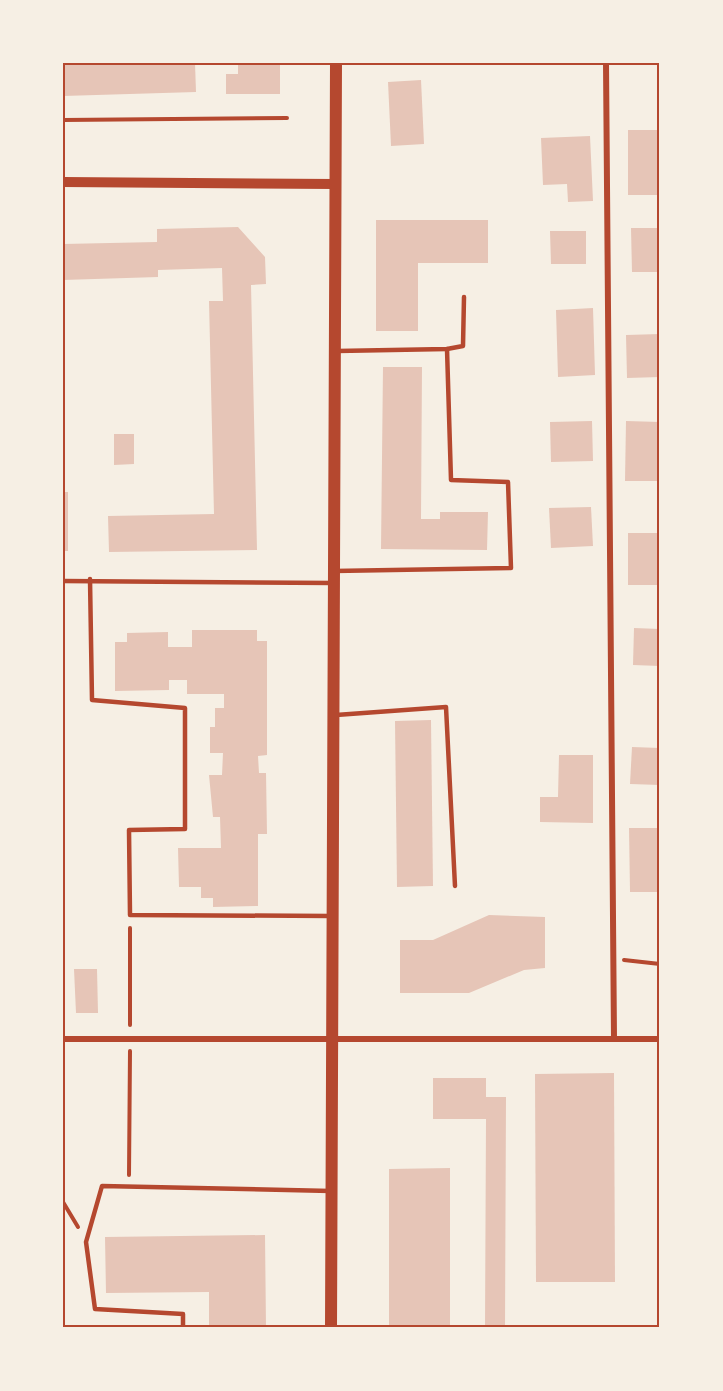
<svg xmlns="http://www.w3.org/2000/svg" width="723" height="1391" font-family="'Fira Sans Condensed',sans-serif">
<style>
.building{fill:#e6c5b7}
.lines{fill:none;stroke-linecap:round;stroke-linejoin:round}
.path{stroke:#b5482f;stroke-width:4}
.service{stroke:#b5482f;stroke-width:4.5}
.minor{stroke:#b5482f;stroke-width:6}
.tertiary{stroke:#b5482f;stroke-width:10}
.secondary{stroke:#b5482f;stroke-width:12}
.neatline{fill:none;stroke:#b5482f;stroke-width:2}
</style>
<rect width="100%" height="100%" fill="#f6efe4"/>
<g class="building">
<path d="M63 63H195L196 92 63 96Z"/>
<path d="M238 63H280V94H226V74H238Z"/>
<path d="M421 80 424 144 391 146 388 82Z"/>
<rect x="628" y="130" width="32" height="65"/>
<path d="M590 136 593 201 568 202 567 184 543 185 541 138Z"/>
<path d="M376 220H488V263H418V331H376Z"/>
<path d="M238 227 265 257 266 284 251 285 257 550 109 552 108 516 214 514 209 301H223L222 268 158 270V277L63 280V244L157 242V229Z"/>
<path d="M631 228H660V272H632Z"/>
<path d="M550 231H586V264H551Z"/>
<path d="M593 308 595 375 558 377 556 310Z"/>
<path d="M660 334V377L627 378 626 335Z"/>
<path d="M383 367H422L421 519H440V512H488L487 550 381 549Z"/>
<path d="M592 421 593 461 551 462 550 422Z"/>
<path d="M626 421 660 422V481H625Z"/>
<path d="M114 434H134V464L114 465Z"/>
<rect x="63" y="492" width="5" height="59"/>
<path d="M591 507 593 546 551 548 549 508Z"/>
<rect x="628" y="533" width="32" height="52"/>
<path d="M634 628 660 629V666L633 665Z"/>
<path d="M192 630H257V641H267V755L258 756 259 773H266L267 834H258V906L213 907V898H201V887H179L178 848H221L220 817H213L209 775H222L223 753H210V727H215V708H224V694H187V680H169V690L115 691V642H127V633L168 632V647H192Z"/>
<path d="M431 720 433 886 397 887 395 721Z"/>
<path d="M632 747 660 748V785L630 784Z"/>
<path d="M559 755H593V823L540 822V797H558Z"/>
<path d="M629 828H660V892H630Z"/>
<path d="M489 915 545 917V968L524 970 469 993H400V940H433Z"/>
<path d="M74 969H97L98 1013H76Z"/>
<path d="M614 1073 615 1282H536L535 1074Z"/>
<path d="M433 1078H486V1097H506L505 1328H485L486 1119H433Z"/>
<path d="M450 1168V1328H389V1169Z"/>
<path d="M265 1235 266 1328H209V1292L106 1293 105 1237Z"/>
</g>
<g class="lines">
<g class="path">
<path d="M63 120 287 118"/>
<path d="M130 928V1025"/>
<path d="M624 960 660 964"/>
<path d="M129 1175 130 1051"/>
<path d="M63 1202 78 1227"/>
</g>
<g class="service">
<path d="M337 351 447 349 463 346 464 297"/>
<path d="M334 571 511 568 508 482 451 480 447 349"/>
<path d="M90 579 92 700 185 708V829L129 830 130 915 331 916"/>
<path d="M63 581 333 583"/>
<path d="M336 715 446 707 455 886"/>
<path d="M183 1328V1314L95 1309 86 1242 102 1186 331 1191"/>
</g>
<g class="minor">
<path d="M606 63 614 1039"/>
<path d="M63 1039H660"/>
</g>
<path class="tertiary" d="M63 182 335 184"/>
<path class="secondary" d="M331 1328 336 63"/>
</g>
<rect width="723" height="1391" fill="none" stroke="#f6efe4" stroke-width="129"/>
<rect x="64" y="64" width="594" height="1262" class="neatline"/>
</svg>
